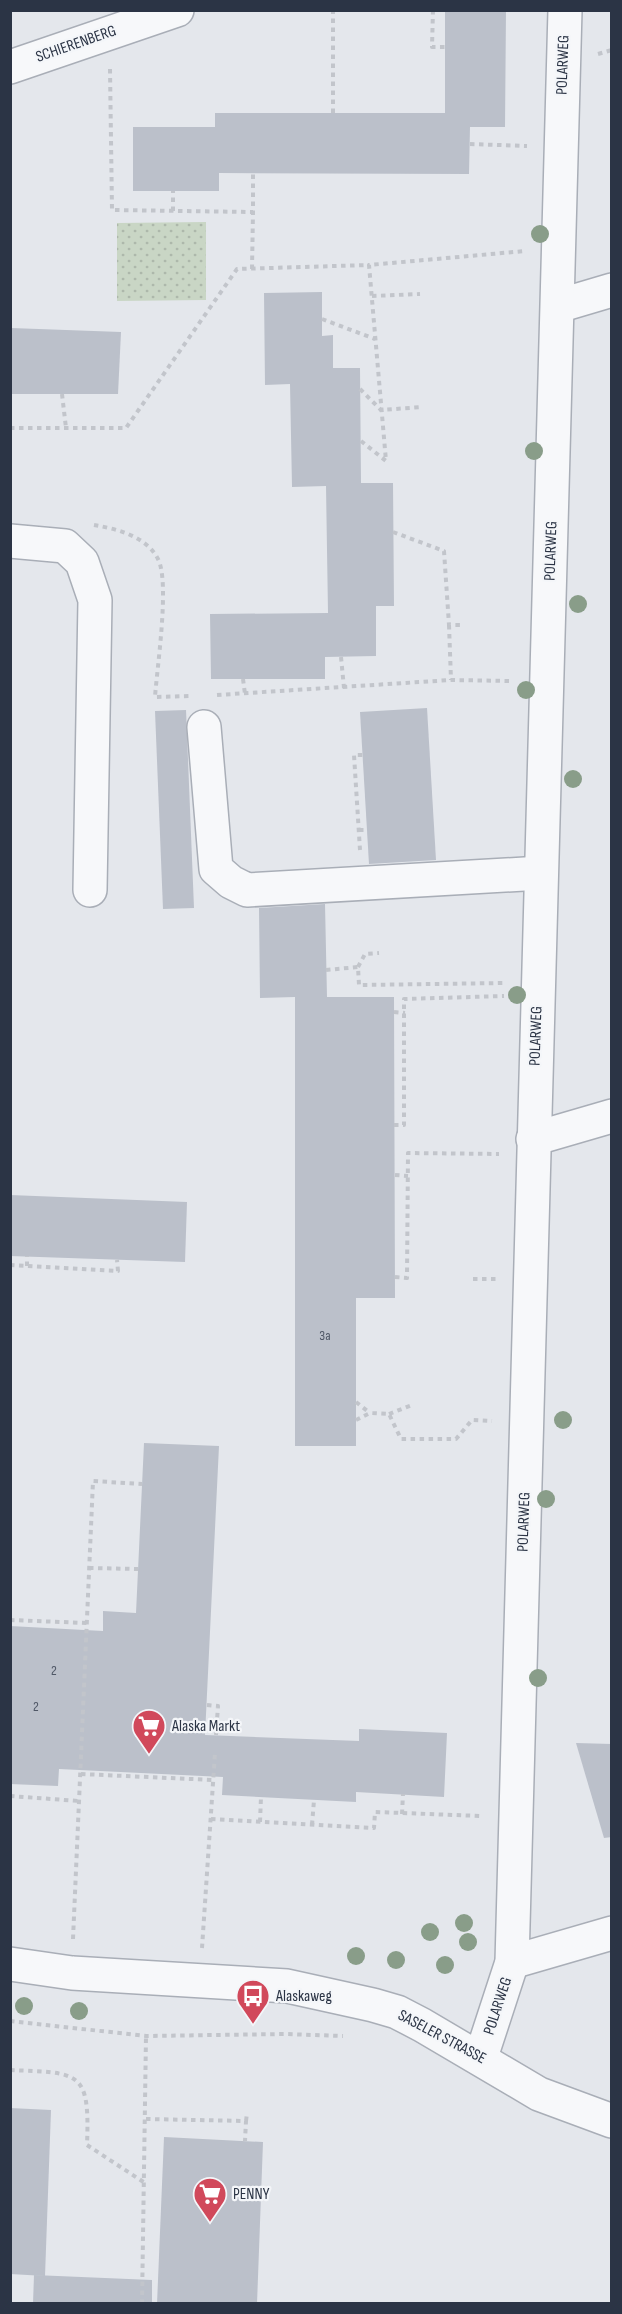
<svg xmlns="http://www.w3.org/2000/svg" width="622" height="2314" font-family="'Sofia Sans Condensed',sans-serif">
<style>
.green{fill:url(#green-dots)}
.building{fill:#bbc0ca}
.lines{fill:none;stroke-linecap:round;stroke-linejoin:round}
.minor-casing{stroke:#a9aeb7;stroke-width:36}
.path{stroke:#c2c5cb;stroke-width:4;stroke-dasharray:4.5 4.5;stroke-linecap:butt}
.minor{stroke:#f7f8fa;stroke-width:33}
.tree{fill:#899d89}
.labels{text-anchor:middle;dominant-baseline:central;stroke-width:4.5;stroke-linejoin:round;paint-order:stroke}
.number-label{font-size:14px;fill:#4f5766}
.street-label{font-size:16px;fill:#2b3445;stroke:#f4f6f9}
.poi-label{font-size:16px;fill:#2b3445;stroke:#f4f6f9;text-anchor:start}
</style>
<defs>
<pattern id="green-dots" width="8" height="8" patternUnits="userSpaceOnUse" patternTransform="scale(1.5)"><rect width="8" height="8" fill="#c9d6c5"/><path d="M2 2h.1M6 6h.1" fill="none" stroke="#adb8ab" stroke-width="1.8" stroke-linecap="round"/></pattern>
</defs>
<rect width="100%" height="100%" fill="#e4e7ec"/>
<path class="green" d="M206 222V300L117 301V223Z"/>
<g class="building">
<path d="M445 10H506L505 127H470L469 174 219 173V191H133V127H215V113H445Z"/>
<path d="M322 292V336L333 335V368H360L361 483H393L394 606H376V656L325 657V679H211L210 614 328 613 326 486 292 487 290 384 265 385 264 293Z"/>
<path d="M11 328 121 332 118 394H11Z"/>
<path d="M427 708 436 860 369 864 360 712Z"/>
<path d="M186 710 194 908 163 909 155 711Z"/>
<path d="M325 904 327 997H394L395 1298H356V1446H295V997L260 998 259 908Z"/>
<path d="M10 1195 187 1202 185 1262 10 1256Z"/>
<path d="M144 1443 219 1446 205 1735 359 1741V1729L447 1733 444 1797 356 1792V1802L222 1795 223 1777 59 1769 58 1786 10 1784V1626L103 1631V1611L136 1613Z"/>
<path d="M576 1743 612 1744V1837L604 1838Z"/>
<path d="M10 2108 51 2110 45 2276 10 2274Z"/>
<path d="M164 2137 263 2142 257 2304H157Z"/>
<path d="M34 2275 152 2280V2304H33Z"/>
</g>
<g class="lines">
<g class="minor-casing">
<g id="minor">
<path d="M10 67 177 10"/>
<path d="M558 306 612 290"/>
<path d="M10 541 65 546 82 562 95 600 90 890"/>
<path d="M204 727 216 869 231 882 247 890 541 873"/>
<path d="M533 1139 612 1116"/>
<path d="M512 1962 612 1933"/>
<path d="M10 1964 72 1973 287 1986 373 2005 397 2012 422 2025 539 2094 612 2121"/>
<path d="M481 2057 512 1962 565 10"/>
</g>
</g>
<g class="path">
<path d="M433 10 432 47H445"/>
<path d="M598 54 612 50"/>
<path d="M110 69 112 210 253 212V173"/>
<path d="M333 113V10"/>
<path d="M470 144 527 146"/>
<path d="M173 211V191"/>
<path d="M252 269 253 212"/>
<path d="M372 296 420 294"/>
<path d="M322 319 375 339"/>
<path d="M360 389 381 410 422 407"/>
<path d="M62 394 66 428"/>
<path d="M10 428H126L237 269 369 265"/>
<path d="M361 441 386 461 369 265 525 251"/>
<path d="M94 525C117 529 146 536 158 559 170 582 157 668 155 697L189 696"/>
<path d="M393 532 444 551 449 625H463"/>
<path d="M449 625 451 680"/>
<path d="M341 657 344 688"/>
<path d="M243 679 245 694"/>
<path d="M217 695 451 680 512 681"/>
<path d="M359 830H367"/>
<path d="M360 850 354 755H363"/>
<path d="M358 967 365 954 379 953"/>
<path d="M326 970 358 967 359 985 504 983"/>
<path d="M394 1012 405 1013"/>
<path d="M394 1125H404V999L504 996"/>
<path d="M395 1175 408 1176"/>
<path d="M10 1265 118 1271 117 1260"/>
<path d="M27 1266V1256"/>
<path d="M395 1277 407 1278 408 1153 499 1154"/>
<path d="M473 1279H496"/>
<path d="M356 1402 370 1413"/>
<path d="M389 1414 412 1405"/>
<path d="M356 1420 370 1413 389 1414 401 1439H456L472 1420 492 1421"/>
<path d="M89 1568 138 1569"/>
<path d="M10 1620 87 1623"/>
<path d="M207 1705 218 1706 216 1735"/>
<path d="M81 1774 213 1780"/>
<path d="M10 1796 79 1801"/>
<path d="M402 1814 403 1794"/>
<path d="M211 1819 374 1828 375 1812 482 1816"/>
<path d="M260 1822 261 1797"/>
<path d="M312 1825 314 1800"/>
<path d="M73 1939 93 1481 142 1484"/>
<path d="M202 1948 215 1753"/>
<path d="M10 2021 146 2036 285 2034 343 2036"/>
<path d="M10 2070C80 2073 90 2070 87 2145L145 2183"/>
<path d="M146 2119 246 2121 245 2141"/>
<path d="M246 2121 247 2113"/>
<path d="M142 2304 146 2036"/>
</g>
<use href="#minor" class="minor"/>
</g>
<g class="tree">
<circle cx="540" cy="234" r="9"/>
<circle cx="534" cy="451" r="9"/>
<circle cx="578" cy="604" r="9"/>
<circle cx="526" cy="690" r="9"/>
<circle cx="573" cy="779" r="9"/>
<circle cx="517" cy="995" r="9"/>
<circle cx="563" cy="1420" r="9"/>
<circle cx="546" cy="1499" r="9"/>
<circle cx="538" cy="1678" r="9"/>
<circle cx="464" cy="1923" r="9"/>
<circle cx="430" cy="1932" r="9"/>
<circle cx="468" cy="1942" r="9"/>
<circle cx="356" cy="1956" r="9"/>
<circle cx="396" cy="1960" r="9"/>
<circle cx="445" cy="1965" r="9"/>
<circle cx="24" cy="2006" r="9"/>
<circle cx="79" cy="2011" r="9"/>
</g>
<defs>
<g id="supermarket-pin" transform="scale(1.725)"><path d="M0 17L-7.5 6A9.5 9.5 0 1 1 7.5 6Z" fill="#d1495b" stroke="#f4f6f9"/><path d="M-6-5.5h2.5l.6 2H6L4.5 2H-2.5L-4.4-4H-6ZM-1.5 3.2a1.3 1.3 0 1 0 .1 0ZM3 3.2a1.3 1.3 0 1 0 .1 0Z" fill="#fff"/></g>
<g id="bus-pin" transform="scale(1.725)"><path d="M0 17L-7.5 6A9.5 9.5 0 1 1 7.5 6Z" fill="#d1495b" stroke="#f4f6f9"/><path d="M-5-6H5V4H4V6H2V4H-2V6H-4V4H-5ZM-3.5-4V0h7V-4ZM-3.5 1.2v1.5H-2V1.2ZM2 1.2v1.5H3.5V1.2Z" fill="#fff"/></g>
</defs>
<g fill-rule="evenodd">
<use href="#supermarket-pin" x="149" y="1726"/>
<use href="#bus-pin" x="253" y="1996"/>
<use href="#supermarket-pin" x="210" y="2194"/>
</g>
<g class="labels">
<g class="number-label">
<text x="325" y="1335">3a</text>
<text x="54" y="1670">2</text>
<text x="36" y="1706">2</text>
</g>
<g class="street-label">
<text transform="translate(76 44) rotate(-19)">SCHIERENBERG</text>
<text transform="translate(563 65) rotate(-88)">POLARWEG</text>
<text transform="translate(551 551) rotate(-88)">POLARWEG</text>
<text transform="translate(536 1036) rotate(-88)">POLARWEG</text>
<text transform="translate(524 1522) rotate(-88)">POLARWEG</text>
<text transform="translate(498 2006) rotate(-72)">POLARWEG</text>
<text transform="translate(442 2037) rotate(28)">SASELER STRASSE</text>
</g>
<g class="poi-label">
<text x="172" y="1726">Alaska Markt</text>
<text x="276" y="1996">Alaskaweg</text>
<text x="233" y="2194">PENNY</text>
</g>
</g>
<rect width="622" height="2314" fill="none" stroke="#2b3445" stroke-width="24"/>
</svg>
